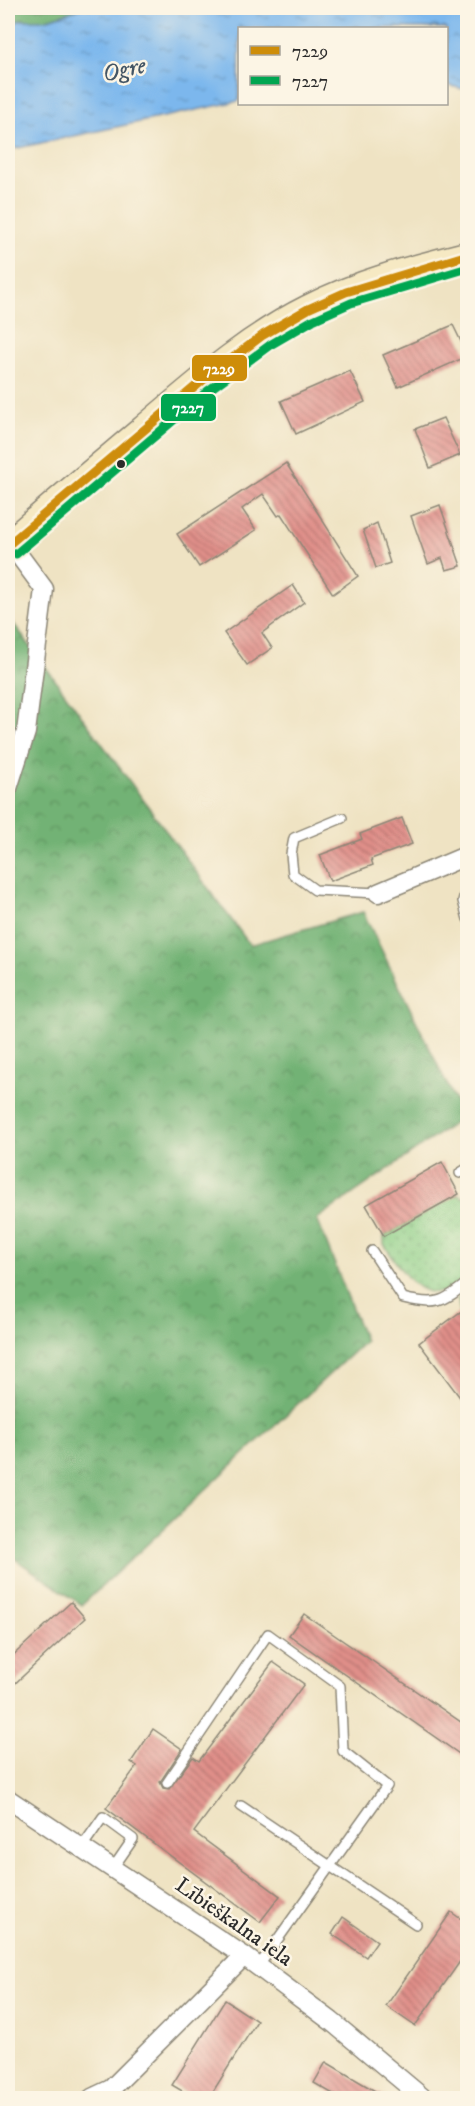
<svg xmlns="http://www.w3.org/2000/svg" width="475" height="2106" font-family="'IM FELL DW Pica',serif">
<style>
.grass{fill:url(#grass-dots);stroke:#5c7d59;stroke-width:1.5}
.forest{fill:url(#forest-crowns);stroke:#4e6e50;stroke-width:1.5}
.water{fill:url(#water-ripples);stroke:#53718c;stroke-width:1.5}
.building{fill:url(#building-back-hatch)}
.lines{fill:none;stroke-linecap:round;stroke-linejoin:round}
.service-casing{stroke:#8d8777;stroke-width:12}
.minor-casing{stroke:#8d8777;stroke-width:21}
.secondary-casing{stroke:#8d8777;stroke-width:30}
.service{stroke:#fff;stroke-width:9}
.minor{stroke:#fff;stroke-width:18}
.secondary{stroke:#f6e9c3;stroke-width:27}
.bus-1-casing{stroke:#fcf5e5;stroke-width:14}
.bus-2-casing{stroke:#fcf5e5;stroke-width:14}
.bus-1{stroke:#ce8d09;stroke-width:9}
.bus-2{stroke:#00a651;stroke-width:9}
.bus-dot{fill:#2b2b2b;stroke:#fcf5e5;stroke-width:2}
.labels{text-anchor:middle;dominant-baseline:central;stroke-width:5;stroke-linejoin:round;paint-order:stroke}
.street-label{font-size:22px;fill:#2b2b2b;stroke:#fcf5e5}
.water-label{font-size:24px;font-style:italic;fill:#435565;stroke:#fcf5e5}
.line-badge{stroke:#fcf5e5;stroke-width:2}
.badge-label{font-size:16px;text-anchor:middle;font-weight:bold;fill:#fff}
</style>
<defs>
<pattern id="grass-dots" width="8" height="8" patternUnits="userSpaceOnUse" patternTransform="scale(1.5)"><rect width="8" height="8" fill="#8dcf87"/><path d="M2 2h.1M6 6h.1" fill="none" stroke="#73a86f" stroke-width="1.8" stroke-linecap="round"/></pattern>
<pattern id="forest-crowns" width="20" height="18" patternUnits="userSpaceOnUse" patternTransform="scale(1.5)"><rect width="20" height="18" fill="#72b274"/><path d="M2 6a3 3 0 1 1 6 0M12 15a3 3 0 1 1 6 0" fill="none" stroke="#5e915f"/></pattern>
<pattern id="water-ripples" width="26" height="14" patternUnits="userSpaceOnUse" patternTransform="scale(1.5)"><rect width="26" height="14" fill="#7bb7ed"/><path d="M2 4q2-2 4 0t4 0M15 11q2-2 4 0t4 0" fill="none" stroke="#6595c0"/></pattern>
<pattern id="building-back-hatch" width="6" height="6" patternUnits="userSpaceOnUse" patternTransform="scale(1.5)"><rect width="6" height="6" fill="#e08f89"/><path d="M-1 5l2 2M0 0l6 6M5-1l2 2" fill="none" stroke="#b67570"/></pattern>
</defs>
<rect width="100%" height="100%" fill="#fcf5e5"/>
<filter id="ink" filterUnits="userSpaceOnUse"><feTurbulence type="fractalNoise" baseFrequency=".0167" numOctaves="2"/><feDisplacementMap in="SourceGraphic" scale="12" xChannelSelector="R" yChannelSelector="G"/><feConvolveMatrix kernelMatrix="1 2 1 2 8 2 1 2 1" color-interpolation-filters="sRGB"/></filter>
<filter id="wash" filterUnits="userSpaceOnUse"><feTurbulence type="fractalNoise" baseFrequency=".008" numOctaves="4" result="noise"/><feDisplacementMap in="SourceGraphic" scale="24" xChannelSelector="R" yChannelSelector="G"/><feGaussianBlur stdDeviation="1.35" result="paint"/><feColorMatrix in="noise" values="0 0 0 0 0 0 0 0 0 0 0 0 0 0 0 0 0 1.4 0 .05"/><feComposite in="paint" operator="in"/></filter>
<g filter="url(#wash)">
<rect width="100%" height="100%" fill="#efe3c3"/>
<g class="grass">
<path d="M459 1194 462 1198 467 1195V1275C429 1316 405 1277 384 1244V1236Z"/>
<path d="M467 1292V1323L460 1312 458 1299Z"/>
</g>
<g class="forest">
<path d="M8 8H83L44 20H20L8 27Z"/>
<path d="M8 616 250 945 363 912 463 1117 317 1219 365 1341 82 1605 8 1554Z"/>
</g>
<path class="water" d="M83 8H467V90L447 85 446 28H240L239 101 8 150V27L20 20H45Z"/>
<g id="blocks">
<g class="building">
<path d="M453 325 468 356 398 387 383 355Z"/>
<path d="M350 371 365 402 296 434 281 401Z"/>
<path d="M443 418 460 455 430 468 415 429Z"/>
<path d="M286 463 358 576 333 594 281 514 278 516 263 494 242 509 256 530 199 567 177 534Z"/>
<path d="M440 505 461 566 446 570 442 558 428 564 411 516Z"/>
<path d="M377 523 390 563 376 568 363 530Z"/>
<path d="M293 585 304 602 262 633 272 648 247 665 224 633Z"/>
<path d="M402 818 412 844 371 859 373 865 330 881 320 855 362 839 360 834Z"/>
<path d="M442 1162 459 1194 384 1236 366 1205Z"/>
<path d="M460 1312 468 1323V1408L419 1343Z"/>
<path d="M71 1602 85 1618 8 1690V1660Z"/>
<path d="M304 1614 468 1727V1760L289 1635Z"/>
<path d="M273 1662 304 1684 194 1832 280 1896 260 1922 106 1808 137 1766 131 1762 153 1729 182 1749 160 1782 163 1788 169 1789 193 1757 199 1761Z"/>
<path d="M451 1912 468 1924V1950L415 2026 386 2006Z"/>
<path d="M343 1917 377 1941 366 1957 332 1934Z"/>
<path d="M225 2000 257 2021 209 2098H194L172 2085Z"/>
<path d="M326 2062 387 2098H340L314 2083Z"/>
</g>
</g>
</g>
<g filter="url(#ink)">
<use href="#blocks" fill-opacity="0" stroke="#8d8777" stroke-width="1.5"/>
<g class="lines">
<g class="service-casing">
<g id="service">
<path d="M342 818 294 838 291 854 293 874 315 890 378 893"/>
<path d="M468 882 463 901 468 919"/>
<path d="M460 1173 468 1168"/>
<path d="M372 1251 403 1298C435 1306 443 1303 468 1282"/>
<path d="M167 1783 268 1634 340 1686 343 1751 387 1786 258 1967"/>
<path d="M241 1806 416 1924"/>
<path d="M82 1847 103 1817 133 1839 113 1868"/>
</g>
</g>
<g class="minor-casing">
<g id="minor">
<path d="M8 788 26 732 44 589 10 543"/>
<path d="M378 893 468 855"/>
<path d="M8 1799 244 1956 331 2021 423 2098"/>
<path d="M92 2098 111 2089 244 1956"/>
</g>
</g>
<g class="secondary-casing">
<path id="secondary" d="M8 545C52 506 98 468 143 430 195 386 246 340 308 309 358 283 413 269 468 255"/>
</g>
<use href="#service" class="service"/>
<use href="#minor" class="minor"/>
<use href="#secondary" class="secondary"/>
<g class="bus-1-casing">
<path id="bus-1" d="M8 545 202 381 263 335 308 309 346 292 468 255"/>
</g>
<g class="bus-2-casing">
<path id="bus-2" d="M16 554 209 390 270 345 313 320 351 303 468 268"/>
</g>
<use href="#bus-1" class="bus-1"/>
<use href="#bus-2" class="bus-2"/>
</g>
</g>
<circle class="bus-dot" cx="121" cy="464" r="5"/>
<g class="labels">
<g class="street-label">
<text transform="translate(234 1922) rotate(35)">Lībieškalna iela</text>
</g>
<g class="water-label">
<text transform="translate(124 70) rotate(-13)">Ogre</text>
</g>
</g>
<g class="line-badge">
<rect x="191" y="354" width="57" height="28" rx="6" fill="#ce8d09"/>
<rect x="160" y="393" width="57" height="29" rx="6" fill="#00a651"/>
</g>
<g class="badge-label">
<text x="219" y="374">7229</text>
<text x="188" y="413">7227</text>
</g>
<rect width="475" height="2106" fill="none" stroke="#fcf5e5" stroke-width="30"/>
<rect x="238" y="27" width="210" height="78" fill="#fcf5e5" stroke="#a8a49b" stroke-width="1.5"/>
<rect x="250" y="46" width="30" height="9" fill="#ce8d09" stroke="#a8a49b" stroke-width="1.5"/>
<text x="292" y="57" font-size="18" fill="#2b2b2b">7229</text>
<rect x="250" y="76" width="30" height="9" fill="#00a651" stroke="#a8a49b" stroke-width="1.5"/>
<text x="292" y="87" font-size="18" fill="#2b2b2b">7227</text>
</svg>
